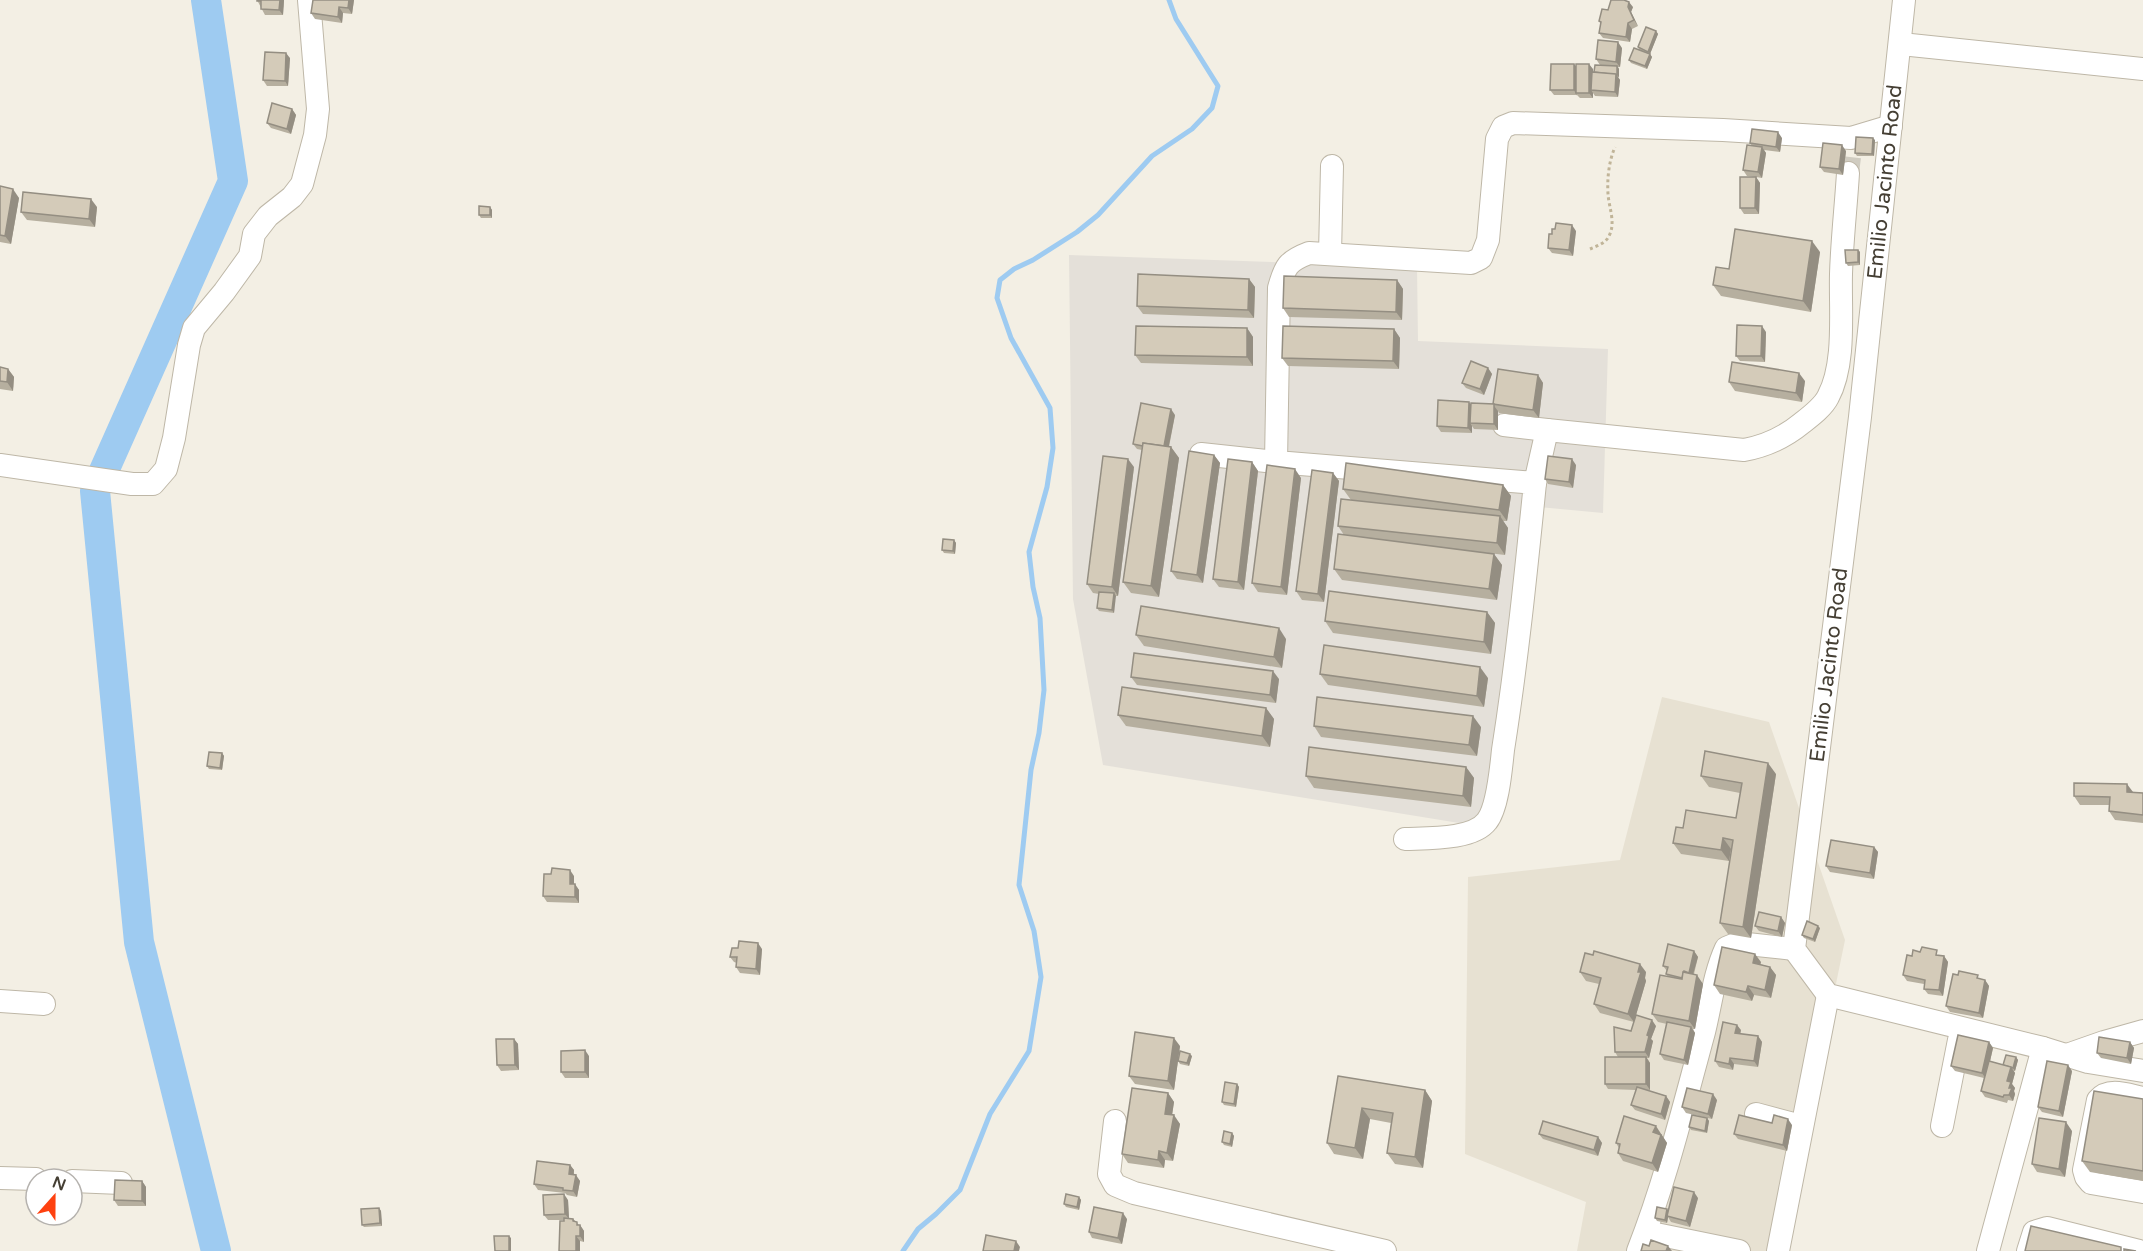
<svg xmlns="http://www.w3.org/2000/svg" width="2143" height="1251" font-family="'Varela Round',sans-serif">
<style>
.residential{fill:#e7e1d2}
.industrial{fill:#e4e0d9}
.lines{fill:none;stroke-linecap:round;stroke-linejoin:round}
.stream{stroke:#9ecbf1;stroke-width:5}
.river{stroke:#9ecbf1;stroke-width:30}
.minor-tunnel{stroke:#d0ccc1;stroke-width:22;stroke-dasharray:22 11;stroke-linecap:butt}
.minor-casing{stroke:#beb7a7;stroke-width:24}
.path{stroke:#c0b498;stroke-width:3;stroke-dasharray:3 3;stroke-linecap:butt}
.minor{stroke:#fff;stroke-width:22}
.wall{fill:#b6af9f}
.shaded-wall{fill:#948e82}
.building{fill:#d4cbb9;stroke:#948e82;stroke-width:1.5}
.labels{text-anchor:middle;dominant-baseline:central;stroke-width:5;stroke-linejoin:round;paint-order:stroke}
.street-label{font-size:21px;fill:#453f34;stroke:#fff}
</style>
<rect width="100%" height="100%" fill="#f3efe4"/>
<path class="residential" d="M1662 697 1769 722 1845 940 1795 1183 1789 1251H1577L1586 1202 1465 1154 1468 877 1620 860Z"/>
<path class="industrial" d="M1069 255 1417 267 1418 341 1608 349 1603 513 1539 507 1496 829 1103 765 1073 599Z"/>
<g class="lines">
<path class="stream" d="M903 1251 918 1229 936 1214 960 1190 990 1114 1029 1051 1041 977 1034 931 1019 885 1031 770 1039 733 1044 690 1040 618 1033 587 1029 552 1047 487 1053 448 1050 408 1011 338 997 298 1000 280 1014 269 1033 260 1077 232 1098 215 1152 156 1192 129 1212 108 1218 86 1176 19 1169 0"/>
<path class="river" d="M206 0 233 181 95 491 139 942 216 1251"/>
<path class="minor-tunnel" d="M1848 173 1850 157"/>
<g class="minor-casing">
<g id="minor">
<path d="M1904 0 1860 417 1794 949 1828 995 2043 1048 2088 1062 2143 1071"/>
<path d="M1901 44 2143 69"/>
<path d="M1330 254 1332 166"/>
<path d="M1504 425 1547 430"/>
<path d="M1201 454 1276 462"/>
<path d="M0 465 132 484H153L166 469 174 438 189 345 194 328 224 292 250 256 254 234 268 216 292 197 302 184 315 135 318 109 309 0"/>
<path d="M1535 483 1547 430 1744 450C1766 446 1785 437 1802 423 1811 416 1823 407 1828 397 1846 364 1840 311 1841 274 1842 240 1846 206 1848 173"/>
<path d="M1405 839C1427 838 1473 840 1487 821 1498 807 1501 768 1503 750 1517 661 1526 572 1535 483L1276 462 1279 288C1285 266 1288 261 1309 253L1471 263 1481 258 1488 240 1497 139 1503 127 1513 123 1723 130 1851 138 1891 126"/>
<path d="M0 1001 44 1004"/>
<path d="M2067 1055 2104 1042 2143 1031"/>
<path d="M2143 1098C2128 1095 2109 1087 2098 1100L2084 1170 2086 1177 2091 1183 2143 1192"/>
<path d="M1756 1114 1801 1126"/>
<path d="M1115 1121 1109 1174 1115 1185 1134 1193 1385 1251"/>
<path d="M1942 1126 1959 1040"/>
<path d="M0 1178 36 1179"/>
<path d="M72 1181 121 1183"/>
<path d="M1646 1232 1739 1251"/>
<path d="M1638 1251C1666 1180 1684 1105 1704 1032 1711 1004 1714 974 1726 948L1738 943 1794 949"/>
<path d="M1778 1251 1828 995"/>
<path d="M1988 1251 2043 1048"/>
<path d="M2028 1251 2034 1232 2047 1228 2139 1251"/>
</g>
</g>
<path class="path" d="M1590 249C1597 246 1606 243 1609 236 1616 223 1609 208 1608 194 1607 178 1609 161 1615 147"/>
<use href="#minor" class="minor"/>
</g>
<g class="wall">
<path d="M257 0H284L283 15H265Z"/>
<path d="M313 0H354L352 14 343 13 342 23 315 19 311 13Z"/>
<path d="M1633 7 1631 12 1638 26 1632 29 1630 42 1603 38 1599 33 1601 24 1599 21 1608 10Z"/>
<path d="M1656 31 1658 34 1650 54 1652 57 1647 69 1631 63 1629 60 1639 50 1638 47Z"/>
<path d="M1622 48 1620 67H1618L1619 69V77H1618L1620 80 1618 97 1595 96 1593 93V98H1580L1577 95H1554L1550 90 1574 64 1576 67 1593 69V72L1607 66 1600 65 1596 59Z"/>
<path d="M290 58 288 86H267L263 80Z"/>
<path d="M292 109 296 115 291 134 271 128 267 123Z"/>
<path d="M1782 138 1780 152 1764 150 1766 153 1762 178 1756 177 1760 183 1759 214H1744L1740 208 1755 177 1747 176 1743 170 1752 146 1750 143Z"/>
<path d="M1875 140 1874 156H1857L1855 153Z"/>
<path d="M1846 151 1843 175 1824 172 1820 167Z"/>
<path d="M0 186 19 198 11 244 0 242Z"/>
<path d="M97 207 95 227 27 220 21 212Z"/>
<path d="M490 207 492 210V218H481L479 215Z"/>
<path d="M1576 231 1573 256 1552 253 1548 248 1552 234Z"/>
<path d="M1858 250 1860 252V265L1848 266 1846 263Z"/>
<path d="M1820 252 1811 312 1721 296 1713 285 1729 269Z"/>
<path d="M1249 279 1255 287 1254 318 1143 314 1137 306Z"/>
<path d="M1397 280 1403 289 1402 320 1289 317 1283 308Z"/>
<path d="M1247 328 1253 337V366L1141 363 1135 355Z"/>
<path d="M1394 329 1400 338 1399 369 1288 366 1282 358Z"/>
<path d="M1766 332 1765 362 1740 361 1736 356Z"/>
<path d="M0 367 8 369 14 377 13 391 0 389Z"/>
<path d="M1488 368 1492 374 1484 395 1466 388 1462 383Z"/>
<path d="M1538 375 1543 383 1539 418 1499 413 1498 411V430L1474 429 1472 426V433L1441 432 1437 426 1470 404H1493Z"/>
<path d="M1805 381 1802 402 1735 391 1729 382Z"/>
<path d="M1175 415 1169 447H1171L1179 458 1159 597 1131 593 1123 582 1142 450 1137 449 1133 444Z"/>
<path d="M1214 455 1220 463 1203 583 1177 579 1171 571Z"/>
<path d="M1252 462 1258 471 1244 590 1219 587 1213 579Z"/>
<path d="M1576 465 1573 488 1548 484 1545 479Z"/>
<path d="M1134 467 1118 596H1115L1114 613 1099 611 1097 608 1099 594 1093 593 1087 584Z"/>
<path d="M1333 473 1339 481 1324 602 1302 600 1296 591Z"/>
<path d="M1301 478 1287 595 1258 592 1252 583Z"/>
<path d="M1503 485 1511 496 1507 521H1503L1508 528 1505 555 1455 549 1494 554 1502 565 1497 600 1342 580 1334 569 1344 535 1338 526 1351 500 1343 489Z"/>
<path d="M954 540 956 543 955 554 944 553 942 550Z"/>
<path d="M1487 612 1495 623 1491 654 1333 633 1325 621Z"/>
<path d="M1136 635 1286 639 1282 668 1144 646Z"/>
<path d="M1320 674 1488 678 1484 707 1328 685Z"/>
<path d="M1131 677 1279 679 1276 703 1137 685Z"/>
<path d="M1266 708 1274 719 1270 747 1126 726 1118 715Z"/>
<path d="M1314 726 1481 727 1477 756 1321 737Z"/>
<path d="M222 753 224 756 222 770 209 769 207 766Z"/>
<path d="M1466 767 1474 778 1471 807 1314 788 1306 776Z"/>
<path d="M1776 774 1751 938 1728 934 1720 923 1732 849H1731L1729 861 1681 854 1673 843 1683 828 1736 818 1740 793 1709 787 1701 776Z"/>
<path d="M2133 792 2143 793V823L2115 820 2109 811V805H2080L2074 796Z"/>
<path d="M1874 847 1878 852 1874 879 1830 872 1826 866Z"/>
<path d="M574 876V884L579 890V903L547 902 543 896Z"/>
<path d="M1781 917 1785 923 1782 937 1759 931 1755 926Z"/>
<path d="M1820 928 1815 942 1804 938 1802 935Z"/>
<path d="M762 949 760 975 740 973 736 967 737 963 734 962 730 957Z"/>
<path d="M1694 951 1698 957 1694 974 1703 984 1695 1029H1693L1695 1033 1688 1065 1664 1060 1660 1054 1667 1024 1658 1022 1652 1014 1668 977 1666 974 1667 971 1663 966Z"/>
<path d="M1912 956H1944L1948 962 1943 996 1928 994 1924 989V984L1907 981 1903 975Z"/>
<path d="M1761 962 1760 964 1770 967 1776 975 1771 998 1754 995 1752 1001 1720 994 1714 985Z"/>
<path d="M1580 972H1646L1645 978 1646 981 1634 1022 1600 1013 1594 1004 1599 984 1586 981Z"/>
<path d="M1981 979 1985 980 1989 986 1983 1018 1950 1012 1946 1006Z"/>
<path d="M1656 1026 1651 1039 1653 1041 1649 1058H1647L1650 1063V1090H1647L1666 1096 1670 1102 1665 1120 1635 1110 1631 1105 1636 1090 1608 1089 1605 1084 1618 1057 1615 1052 1631 1031Z"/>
<path d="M1741 1030 1740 1034 1758 1036 1762 1042 1758 1067 1734 1064 1733 1070 1719 1067 1715 1061Z"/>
<path d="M514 1039 518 1044 519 1070 501 1071 497 1065Z"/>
<path d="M1989 1042 1993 1048 1990 1061 2003 1065 2016 1057 2018 1060 2015 1071H2014L2015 1073 2012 1084 2015 1088 2014 1091 2015 1094 2013 1101 2008 1100 2007 1103 1985 1097 1981 1091 1984 1078 1955 1071 1951 1066Z"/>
<path d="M2130 1042 2134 1048 2131 1064 2101 1058 2097 1053Z"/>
<path d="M1180 1046 1178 1058 1192 1056 1189 1066 1180 1064 1178 1061 1174 1090 1135 1084 1129 1076Z"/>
<path d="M589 1056V1078H565L561 1072Z"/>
<path d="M2072 1071 2063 1117 2042 1112 2038 1107Z"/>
<path d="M1338 1076 1425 1090 1432 1101 1423 1168 1395 1164 1387 1153 1391 1123 1370 1119 1363 1159 1334 1154 1327 1143Z"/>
<path d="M1237 1084 1239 1087 1236 1107 1224 1105 1222 1102Z"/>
<path d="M1168 1093 1174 1102 1172 1115 1180 1124 1173 1161 1165 1160 1164 1168 1128 1163 1122 1154Z"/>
<path d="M2143 1099V1181L2090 1172 2082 1161Z"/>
<path d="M1717 1100 1712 1119 1686 1113 1682 1107Z"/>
<path d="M1707 1118 1709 1121 1707 1133 1691 1130 1689 1127Z"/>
<path d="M1772 1123 1792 1125 1787 1151 1738 1139 1734 1134Z"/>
<path d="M2072 1131 2065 1177 2037 1172 2032 1164Z"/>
<path d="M1232 1133 1234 1136 1232 1147 1224 1145 1222 1142Z"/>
<path d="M1539 1134 1598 1137 1602 1143 1598 1156 1543 1139Z"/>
<path d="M1661 1134 1667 1143 1658 1172 1623 1161 1618 1153 1619 1148 1616 1143Z"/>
<path d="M570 1165 574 1170V1175L580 1181 577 1197 567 1195 565 1193 538 1190 534 1184Z"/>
<path d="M142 1181 146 1187V1206H118L114 1200Z"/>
<path d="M1079 1197 1081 1200 1079 1210 1066 1207 1064 1204Z"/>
<path d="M1698 1198 1690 1227 1671 1222 1668 1217 1667 1223 1657 1221 1655 1218 1667 1209 1668 1211Z"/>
<path d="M568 1200 569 1219H573L579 1225H580L584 1231V1242L580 1241V1251H559L564 1220H548L544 1215Z"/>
<path d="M379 1208 381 1211 382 1226 364 1227 362 1225Z"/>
<path d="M1127 1219 1122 1244 1092 1238 1089 1232Z"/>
</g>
<g class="shaded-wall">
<path d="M280 0H284L283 15 279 10Z"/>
<path d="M349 0H354L352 14 348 8Z"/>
<path d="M1629 2 1633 7 1631 12 1638 26 1634 20 1628 7Z"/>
<path d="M339 7 343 13 342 23 338 17Z"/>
<path d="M1628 23 1632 29 1630 42 1626 37Z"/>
<path d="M1656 31 1658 34 1650 54 1652 57 1647 69 1645 66 1650 54 1648 52Z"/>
<path d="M1618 42 1622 48 1620 67 1616 62Z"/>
<path d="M286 53 290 58 288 86 285 81Z"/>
<path d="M1574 64 1578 69 1576 93 1577 96 1574 90Z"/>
<path d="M1589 64 1593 69V90H1591L1593 93V98L1589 93Z"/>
<path d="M1617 66 1619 69V77L1617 75Z"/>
<path d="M1616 74 1620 80 1618 97 1615 92Z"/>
<path d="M292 109 296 115 291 134 287 129Z"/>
<path d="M1778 132 1782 138 1780 152 1776 147Z"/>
<path d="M1873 138 1875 140 1874 156 1872 154Z"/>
<path d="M1842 145 1846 151 1843 175 1839 169Z"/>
<path d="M1762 147 1766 153 1762 178 1758 172Z"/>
<path d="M1756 177 1760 183 1759 214 1755 208Z"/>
<path d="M13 189 19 198 11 244 5 236Z"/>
<path d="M91 199 97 207 95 227 89 219Z"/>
<path d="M490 207 492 210V218L490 215Z"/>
<path d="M1572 225 1576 231 1573 256 1569 250Z"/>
<path d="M1812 241 1820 252 1811 312 1803 301Z"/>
<path d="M1858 250 1860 252V265L1858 262Z"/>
<path d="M1249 279 1255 287 1254 318 1248 310Z"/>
<path d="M1397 280 1403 289 1402 320 1396 312Z"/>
<path d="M1762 326 1766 332 1765 362 1761 356Z"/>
<path d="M1247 328 1253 337V366L1247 357Z"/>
<path d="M1394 329 1400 338 1399 369 1393 361Z"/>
<path d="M1488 368 1492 374 1484 395 1480 389Z"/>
<path d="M8 369 14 377 13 391 7 382Z"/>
<path d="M1799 373 1805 381 1802 402 1796 393Z"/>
<path d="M1538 375 1543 383 1539 418 1533 410Z"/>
<path d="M1469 402 1473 407 1470 423 1472 426V433L1468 428Z"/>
<path d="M1494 406 1498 411V430L1494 424Z"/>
<path d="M1171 409 1175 415 1167 455 1163 450Z"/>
<path d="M1171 447 1179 458 1159 597 1151 586Z"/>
<path d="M1214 455 1220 463 1203 583 1197 575Z"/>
<path d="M1128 459 1134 467 1118 596 1112 587Z"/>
<path d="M1572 459 1576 465 1573 488 1569 482Z"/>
<path d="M1252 462 1258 471 1244 590 1238 582Z"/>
<path d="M1295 469 1301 478 1287 595 1281 587Z"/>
<path d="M1333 473 1339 481 1324 602 1318 594Z"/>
<path d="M1503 485 1511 496 1507 521 1499 510Z"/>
<path d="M1500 516 1508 528 1505 555 1497 543Z"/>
<path d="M954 540 956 543 955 554 953 551Z"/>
<path d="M1494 554 1502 565 1497 600 1489 589Z"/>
<path d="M1114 593 1116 596 1114 613 1112 610Z"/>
<path d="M1487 612 1495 623 1491 654 1484 642Z"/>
<path d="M1279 628 1286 639 1282 668 1274 657Z"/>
<path d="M1480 667 1488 678 1484 707 1477 696Z"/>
<path d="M1273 671 1279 679 1276 703 1270 695Z"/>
<path d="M1266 708 1274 719 1270 747 1262 736Z"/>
<path d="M1473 716 1481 727 1477 756 1469 745Z"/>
<path d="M222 753 224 756 222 770 220 768Z"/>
<path d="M1768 763 1776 774 1751 938 1743 927Z"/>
<path d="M1466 767 1474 778 1471 807 1463 796Z"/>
<path d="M2127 784 2133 792H2127Z"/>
<path d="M1723 838 1731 849 1729 861 1721 850Z"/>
<path d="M1874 847 1878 852 1874 879 1870 873Z"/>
<path d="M570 870 574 876V890L570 884Z"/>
<path d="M575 884 579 890V903L575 897Z"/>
<path d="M1781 917 1785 923 1782 937 1778 931Z"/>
<path d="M1818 926 1820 928 1815 942 1813 939Z"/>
<path d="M758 943 762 949 760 975 756 969Z"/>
<path d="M1694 951 1698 957 1692 978 1689 973Z"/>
<path d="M1755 954 1761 962 1759 971 1753 963Z"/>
<path d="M1944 956 1948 962 1943 996 1939 990Z"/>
<path d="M1640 964 1646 972 1645 978 1646 981 1634 1022 1628 1014Z"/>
<path d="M1770 967 1776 975 1771 998 1765 990Z"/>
<path d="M1697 975 1703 984 1695 1029 1689 1021Z"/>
<path d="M1985 980 1989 986 1983 1018 1979 1013Z"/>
<path d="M1748 986 1754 995 1752 1001 1746 992Z"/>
<path d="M1652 1020 1656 1026 1651 1039 1653 1041 1649 1058 1645 1052 1647 1035Z"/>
<path d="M1737 1025 1741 1030 1739 1039 1735 1033Z"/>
<path d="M1691 1027 1695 1033 1688 1065 1684 1060Z"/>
<path d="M1758 1036 1762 1042 1758 1067 1754 1061Z"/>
<path d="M1174 1038 1180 1046 1174 1090 1168 1081Z"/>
<path d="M514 1039 518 1044 519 1070 515 1065Z"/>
<path d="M1989 1042 1993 1048 1986 1079 1982 1073Z"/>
<path d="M2130 1042 2134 1048 2131 1064 2127 1058Z"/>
<path d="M585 1050 589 1056V1078L585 1072Z"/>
<path d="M1190 1054 1192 1056 1189 1066 1187 1063Z"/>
<path d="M1646 1057 1650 1063V1090L1646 1084Z"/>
<path d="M2016 1057 2018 1060 2015 1071 2013 1068Z"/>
<path d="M1730 1058 1734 1064 1733 1070 1729 1064Z"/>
<path d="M2068 1065 2072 1071 2063 1117 2059 1111Z"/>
<path d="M2011 1067 2015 1073 2012 1084 2015 1088 2014 1091 2015 1094 2013 1101 2009 1095V1088L2007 1081Z"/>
<path d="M1237 1084 1239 1087 1236 1107 1234 1104Z"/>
<path d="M1425 1090 1432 1101 1423 1168 1415 1157Z"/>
<path d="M1168 1093 1174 1102 1171 1122 1165 1114Z"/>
<path d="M1713 1094 1717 1100 1712 1119 1708 1114Z"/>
<path d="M1666 1096 1670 1102 1665 1120 1661 1114Z"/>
<path d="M1362 1108 1370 1119 1363 1159 1355 1148Z"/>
<path d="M1174 1115 1180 1124 1173 1161 1167 1153Z"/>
<path d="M1707 1118 1709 1121 1707 1133 1705 1131Z"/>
<path d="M1788 1119 1792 1125 1787 1151 1783 1145Z"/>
<path d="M2066 1122 2072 1131 2065 1177 2059 1169Z"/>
<path d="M1656 1126 1667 1143 1658 1172 1652 1163 1653 1132Z"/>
<path d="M1232 1133 1234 1136 1232 1147 1230 1144Z"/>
<path d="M1598 1137 1602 1143 1598 1156 1594 1150Z"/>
<path d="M1159 1151 1165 1160 1164 1168 1158 1160Z"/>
<path d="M570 1165 574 1170 573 1180 569 1174Z"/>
<path d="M576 1175 580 1181 577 1197 573 1191Z"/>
<path d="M142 1181 146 1187V1206L142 1201Z"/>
<path d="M1694 1192 1698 1198 1690 1227 1686 1221Z"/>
<path d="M564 1194 568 1200 569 1219 565 1214Z"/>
<path d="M1079 1197 1081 1200 1079 1210 1077 1207Z"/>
<path d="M379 1208 381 1211 382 1226 380 1223Z"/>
<path d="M1667 1209 1669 1212 1667 1223 1665 1220Z"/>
<path d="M1123 1213 1127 1219 1122 1244 1118 1238Z"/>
<path d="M573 1219 580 1227V1225L584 1231V1242L580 1236 573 1221Z"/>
<path d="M509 1236 511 1238V1251H509Z"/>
<path d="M576 1236 580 1241V1251H576Z"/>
<path d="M1016 1241 1020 1247 1019 1251H1014Z"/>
<path d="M1668 1246 1672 1251H1666Z"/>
</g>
<g class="building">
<path d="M257 0H280L279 10 261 9V1H257Z"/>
<path d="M313 0H349L348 8 339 7 338 17 311 13Z"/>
<path d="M1611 0H1624L1629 2 1628 7 1634 20 1628 23 1626 37 1599 33 1601 22 1599 21 1602 9 1608 10Z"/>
<path d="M1646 27 1656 31 1648 52 1638 47Z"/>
<path d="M1598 40 1618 42 1616 62 1596 59Z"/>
<path d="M1634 48 1650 54 1645 66 1629 60Z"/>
<path d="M265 52 286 53 285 81 263 80Z"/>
<path d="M1551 64H1574V90H1550Z"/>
<rect x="1576" y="64" width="13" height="29"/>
<path d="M1595 65 1617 66V75L1594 72Z"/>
<path d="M1592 72 1616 74 1615 92 1591 90Z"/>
<path d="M272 103 292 109 287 129 267 123Z"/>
<path d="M1752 129 1778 132 1776 147 1750 143Z"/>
<path d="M1856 137 1873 138 1872 154 1855 153Z"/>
<path d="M1823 143 1842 145 1839 169 1820 167Z"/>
<path d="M1747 145 1762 147 1758 172 1743 170Z"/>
<path d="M1740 177H1756L1755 208H1740Z"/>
<path d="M0 186 13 189 5 236 0 235Z"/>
<path d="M23 192 91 199 89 219 21 212Z"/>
<path d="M479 206 490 207V215H479Z"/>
<path d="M1556 223 1572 225 1569 250 1548 248 1549 234H1552V229H1555Z"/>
<path d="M1735 229 1812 241 1803 301 1713 285 1716 267 1729 269Z"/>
<path d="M1845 250H1858V262L1846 263Z"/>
<path d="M1138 274 1249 279 1248 310 1137 306Z"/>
<path d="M1284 276 1397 280 1396 312 1283 308Z"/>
<path d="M1737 325 1762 326 1761 356H1736Z"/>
<path d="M1136 326 1247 328V357L1135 355Z"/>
<path d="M1283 326 1394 329 1393 361 1282 358Z"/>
<path d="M1471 361 1488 368 1480 389 1462 383Z"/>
<path d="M1732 362 1799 373 1796 393 1729 382Z"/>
<path d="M0 367 8 369 7 382 0 381Z"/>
<path d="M1498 369 1538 375 1533 410 1493 404Z"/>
<path d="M1438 400 1469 402 1468 428 1437 426Z"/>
<path d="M1141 403 1171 409 1164 446 1143 443V446L1133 444Z"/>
<path d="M1471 403 1494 404V424L1470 423Z"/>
<path d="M1143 443 1171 447 1151 586 1123 582Z"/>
<path d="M1189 451 1214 455 1197 575 1171 571Z"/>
<path d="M1103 456 1128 459 1112 587 1087 584Z"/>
<path d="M1548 456 1572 459 1569 482 1545 479Z"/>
<path d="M1228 459 1252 462 1238 582 1213 579Z"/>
<path d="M1346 463 1503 485 1499 510 1343 489Z"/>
<path d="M1267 465 1295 469 1281 587 1252 583Z"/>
<path d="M1312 470 1333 473 1318 594 1296 591Z"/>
<path d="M1341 499 1500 516 1497 543 1338 526Z"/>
<path d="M1338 534 1494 554 1489 589 1334 569Z"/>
<path d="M943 539 954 540 953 551 942 550Z"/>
<path d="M1329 591 1487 612 1484 642 1325 621Z"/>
<path d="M1099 592 1114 593 1112 610 1097 608Z"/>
<path d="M1141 606 1279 628 1274 657 1136 635Z"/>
<path d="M1324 645 1480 667 1477 696 1320 674Z"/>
<path d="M1134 653 1273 671 1270 695 1131 677Z"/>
<path d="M1122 687 1266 708 1262 736 1118 715Z"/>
<path d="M1317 697 1473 716 1469 745 1314 726Z"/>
<path d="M1309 747 1466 767 1463 796 1306 776Z"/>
<path d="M1705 751 1768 763 1743 927 1720 923 1733 840 1723 838 1721 850 1673 843 1676 827 1683 828 1686 810 1736 818 1742 783 1701 776Z"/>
<path d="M209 752 222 753 220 768 207 766Z"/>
<path d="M2074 783 2127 784V792L2143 793V815L2109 811 2110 797 2074 796Z"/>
<path d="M1831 840 1874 847 1870 873 1826 866Z"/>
<path d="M552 868 570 870V884H575V897L543 896 544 874H551Z"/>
<path d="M1759 912 1781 917 1778 931 1755 926Z"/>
<path d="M1807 921 1818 926 1813 939 1802 935Z"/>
<path d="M739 941 758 943 756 969 736 967 737 957H730L732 948H738Z"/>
<path d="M1668 944 1694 951 1689 973 1684 971 1682 978 1666 974 1668 967 1663 966Z"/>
<path d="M1722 947 1755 954 1753 963 1770 967 1765 990 1748 986 1746 992 1714 985Z"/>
<path d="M1922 947 1937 950 1936 955 1944 956 1939 990 1924 989 1925 980 1903 975 1907 955 1912 956 1913 950 1920 952Z"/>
<path d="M1594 951 1640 964 1638 972H1641L1628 1014 1594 1004 1601 978 1580 972 1585 953 1593 955Z"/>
<path d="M1959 971 1978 975 1977 978 1985 980 1979 1013 1946 1006 1953 974 1958 975Z"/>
<path d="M1683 972 1697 975 1689 1021 1652 1014 1660 975 1682 979Z"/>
<path d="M1636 1015 1652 1020 1647 1035 1649 1036 1645 1052H1615L1614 1027 1631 1031Z"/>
<path d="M1667 1022 1691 1027 1684 1060 1660 1054Z"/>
<path d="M1723 1022 1737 1025 1735 1033 1758 1036 1754 1061 1730 1058 1729 1064 1715 1061Z"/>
<path d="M1135 1032 1174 1038 1168 1081 1129 1076Z"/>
<path d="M1958 1035 1989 1042 1982 1073 1951 1066Z"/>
<path d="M2099 1037 2130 1042 2127 1058 2097 1053Z"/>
<path d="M496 1039H514L515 1065H497Z"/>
<path d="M585 1050V1072H561V1051Z"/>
<path d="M1180 1051 1190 1054 1187 1063 1178 1061Z"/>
<path d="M2006 1055 2016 1057 2013 1068 2003 1065Z"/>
<rect x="1605" y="1057" width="41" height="27"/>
<path d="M1989 1061 2011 1067 2007 1081 2011 1082 2009 1088H2012L2009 1095H2004L2003 1097 1981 1091Z"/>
<path d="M2047 1061 2068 1065 2059 1111 2038 1107Z"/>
<path d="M1338 1076 1425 1090 1415 1157 1387 1153 1393 1113 1362 1108 1355 1148 1327 1143Z"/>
<path d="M1225 1082 1237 1084 1234 1104 1222 1102Z"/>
<path d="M1637 1087 1666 1096 1661 1114 1631 1105Z"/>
<path d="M1132 1088 1168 1093 1165 1114 1174 1115 1167 1153 1159 1151 1158 1160 1122 1154Z"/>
<path d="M1687 1088 1713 1094 1708 1114 1682 1107Z"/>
<path d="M2094 1091 2143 1099V1171L2082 1161Z"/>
<path d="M1692 1115 1707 1118 1705 1131 1689 1127Z"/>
<path d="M1739 1115 1772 1123 1774 1115 1788 1119 1783 1145 1734 1134Z"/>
<path d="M1624 1116 1656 1126 1653 1132 1661 1135 1652 1163 1618 1153 1620 1144 1616 1143Z"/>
<path d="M2039 1118 2066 1122 2059 1169 2032 1164Z"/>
<path d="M1543 1121 1598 1137 1594 1150 1539 1134Z"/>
<path d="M1224 1131 1232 1133 1230 1144 1222 1142Z"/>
<path d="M537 1161 570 1165 569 1174 576 1175 573 1191 563 1190V1188L534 1184Z"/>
<path d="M115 1180 142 1181V1201L114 1200Z"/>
<path d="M1674 1187 1694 1192 1686 1221 1667 1216Z"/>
<path d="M564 1194 565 1214 544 1215 543 1195Z"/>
<path d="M1066 1194 1079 1197 1077 1207 1064 1204Z"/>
<path d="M1094 1207 1123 1213 1118 1238 1089 1232Z"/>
<path d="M1657 1207 1667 1209 1665 1220 1655 1218Z"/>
<path d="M379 1208 380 1223 362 1225 361 1209Z"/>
<path d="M564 1218 573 1219V1221L577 1222V1225H580V1236H576V1251H559L560 1221H564Z"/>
<path d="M2031 1226 2121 1247V1251H2025Z"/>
<path d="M986 1235 1016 1241 1014 1251H983Z"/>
<path d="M494 1236H509V1251H495Z"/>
<path d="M1651 1240 1668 1246 1666 1251H1641L1643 1244 1649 1246Z"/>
<path d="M2124 1249 2136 1251H2124Z"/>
</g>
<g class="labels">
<g class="street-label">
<text transform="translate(1885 182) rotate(-84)">Emilio Jacinto Road</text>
<text transform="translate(1829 665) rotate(-83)">Emilio Jacinto Road</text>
</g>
</g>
<g transform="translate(54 1197) rotate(21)"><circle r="28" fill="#ffffff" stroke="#b5b2ae" stroke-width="1.5"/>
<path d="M0-4.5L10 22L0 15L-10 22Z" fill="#fe4110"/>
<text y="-9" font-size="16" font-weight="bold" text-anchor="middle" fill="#453f34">N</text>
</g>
</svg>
